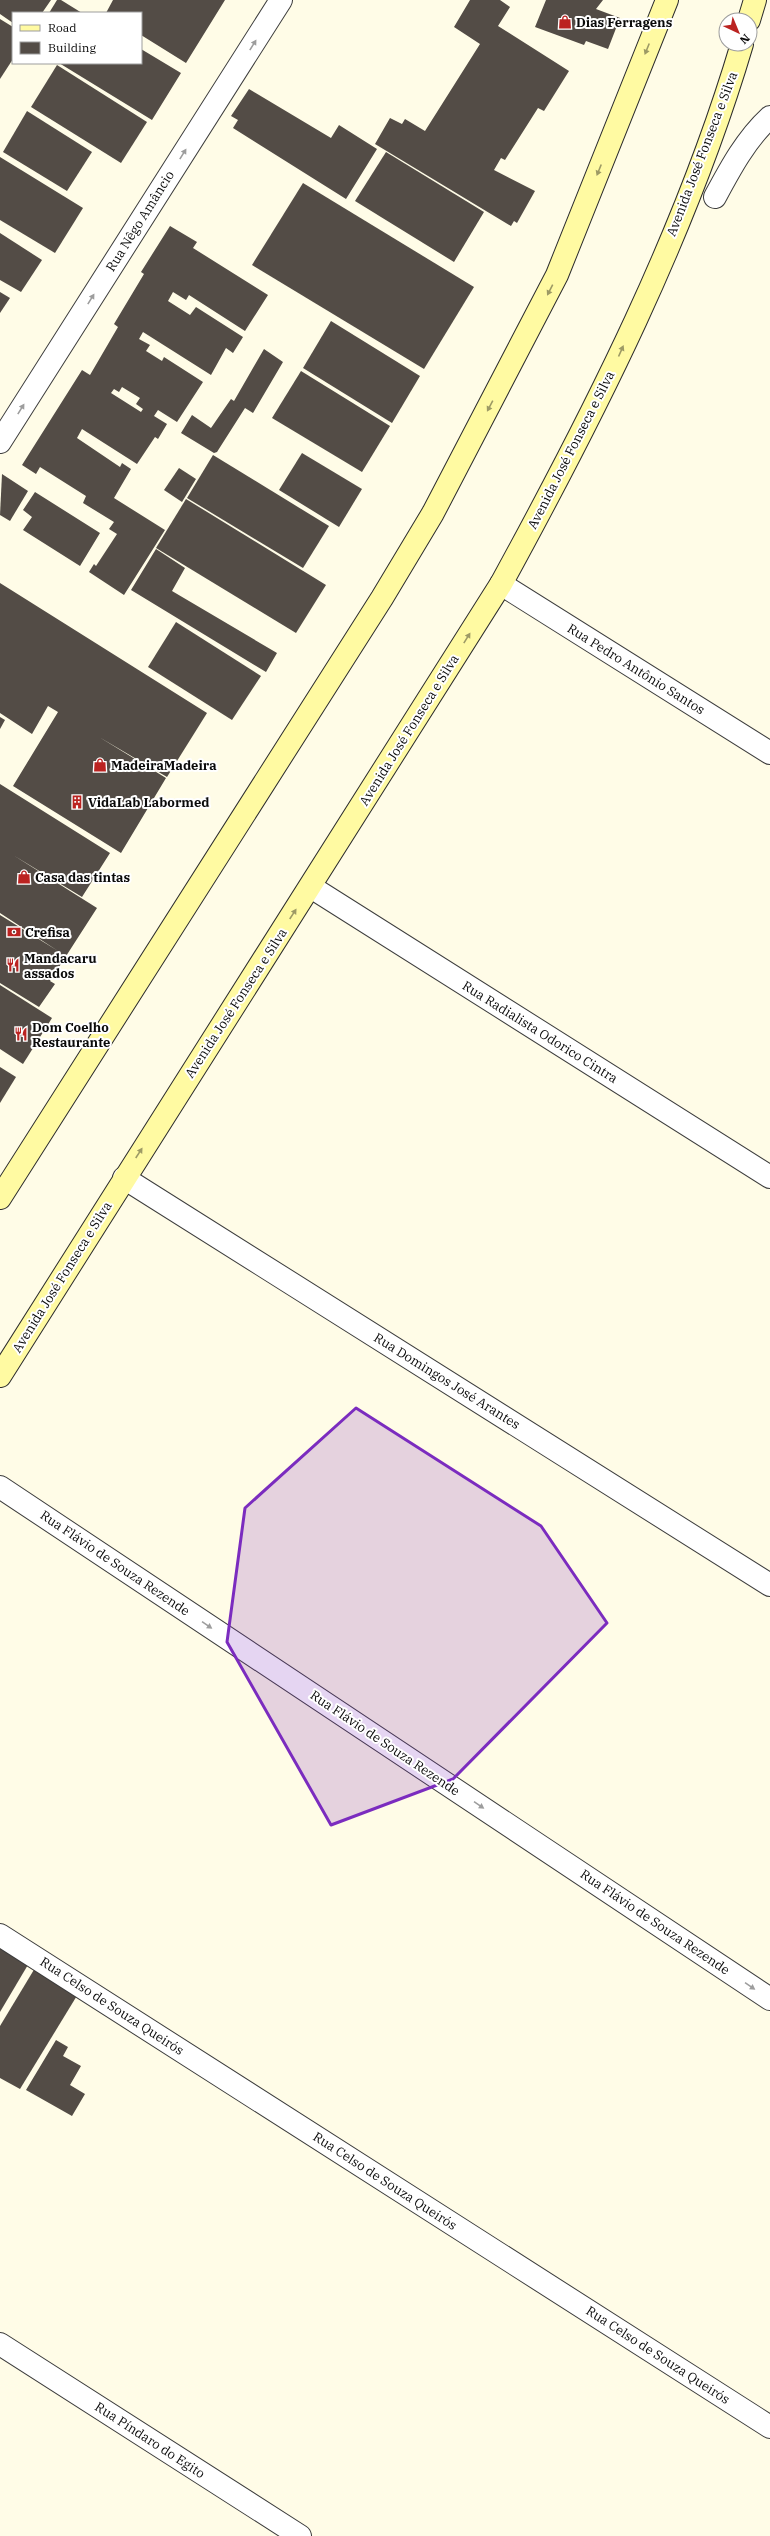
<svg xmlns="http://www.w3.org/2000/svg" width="770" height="2536" font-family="'IBM Plex Serif',serif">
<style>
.building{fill:#534c46;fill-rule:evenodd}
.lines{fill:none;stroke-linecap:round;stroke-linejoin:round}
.service-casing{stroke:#3d3d3d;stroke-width:24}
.minor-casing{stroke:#3d3d3d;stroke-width:24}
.secondary-casing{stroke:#2c2c2c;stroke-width:24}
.service{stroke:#fff;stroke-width:22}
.minor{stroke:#fff;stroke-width:22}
.secondary{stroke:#fffaa2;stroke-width:22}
.oneway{fill:#9d9d9d}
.oneway2{fill:#9d9a65}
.marked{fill:#7b2cbf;fill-opacity:0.2;stroke:#7b2cbf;stroke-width:3;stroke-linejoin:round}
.labels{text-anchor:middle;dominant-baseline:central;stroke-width:4;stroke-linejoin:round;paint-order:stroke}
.poi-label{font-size:13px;font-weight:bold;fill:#0a0a0a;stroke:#fff;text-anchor:start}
.street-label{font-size:13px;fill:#0a0a0a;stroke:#fff}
</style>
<rect width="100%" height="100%" fill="#fffce7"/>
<g class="building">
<path d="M0 0H51L42 13H13V23L0 14Z"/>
<path d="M57 0H61L82 13H49Z"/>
<path d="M113 0H225L186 63 141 35V13H106Z"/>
<path d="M470 0H500L510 7 498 26 569 71 544 111 538 108 505 160 501 158 494 170 535 191 517 223 514 221 511 226 375 144 390 118 402 124 405 119 425 131 480 44 454 27Z"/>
<path d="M546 0H603L596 9 620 18 608 49 586 41 584 45 535 27Z"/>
<path d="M0 19 13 27V59L0 79Z"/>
<path d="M141 49 181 73 152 120 59 63H141Z"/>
<path d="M57 65 147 122 121 163 31 107Z"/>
<path d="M249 89 331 138 339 125 377 149 346 199 233 128 238 120 231 116Z"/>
<path d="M27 111 92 152 67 191 3 152Z"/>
<path d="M386 152 484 212 454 262 355 201Z"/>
<path d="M0 157 83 208 55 253 0 220Z"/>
<path d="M303 183 474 287 424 369 252 265Z"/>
<path d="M170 226 197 242 193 248 268 295 245 331 189 295 186 300 173 292 168 301 190 315 196 307 243 337 233 353 226 348 211 375 143 332 139 339 150 345 146 351 162 361 164 357 203 382 177 422 158 410 154 416 167 424 158 439 155 437 137 464 82 429 77 438 120 467 122 463 131 469 114 498 165 530 124 595 89 572 94 564 96 566 117 534 109 529 114 522 83 503 86 496 40 467 36 474 22 465 82 370 90 375 118 327 114 324 144 274 141 272ZM122 387 140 398 136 404 143 409 141 412 111 393 114 389 119 392Z"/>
<path d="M0 233 42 260 21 292 0 280Z"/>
<path d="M0 292 10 298 0 313Z"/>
<path d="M331 321 420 376 392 423 303 368Z"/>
<path d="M264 349 283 362 253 413 245 408 217 452 214 453 181 433 192 415 211 428 231 399 234 401Z"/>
<path d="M301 371 390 426 362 472 272 418Z"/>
<path d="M302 453 362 489 339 527 279 490Z"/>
<path d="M213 455 329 526 303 568 187 498Z"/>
<path d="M179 468 196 479 182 502 164 490Z"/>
<path d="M2 474 28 491 10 521 0 515Z"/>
<path d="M35 492 100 533 80 566 23 530 32 517 23 510Z"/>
<path d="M186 499 326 585 296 633 156 548Z"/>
<path d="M156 549 185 568 172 591 277 653 266 672 131 590Z"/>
<path d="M0 583 207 713 167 777 99 737 166 778 121 853 13 786 58 712 48 706 32 734 0 713Z"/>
<path d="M176 622 261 676 232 720 148 667Z"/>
<path d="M0 717 5 720 0 729Z"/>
<path d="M0 784 110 853 82 897 13 855 97 908 50 981 55 984 39 1007 0 983V915L58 951 0 913Z"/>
<path d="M0 985 52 1018 23 1064 0 1049Z"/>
<path d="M0 1067 16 1077 0 1103Z"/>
<path d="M0 1939 32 1958 0 2012Z"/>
<path d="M35 1968 78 1994 20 2089 0 2078V2026Z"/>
<path d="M56 2040 68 2047 63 2056 81 2066 70 2085 85 2094 72 2116 26 2090Z"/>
</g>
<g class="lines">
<g class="service-casing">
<path id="service" d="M715 197C730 169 746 139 770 117"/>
</g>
<g class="minor-casing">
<g id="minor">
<path d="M0 442 281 0"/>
<path d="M501 584 770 753"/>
<path d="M311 887 770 1177"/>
<path d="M124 1178 770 1585"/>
<path d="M0 1487 770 1999"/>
<path d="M0 1935 770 2427"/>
<path d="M0 2344 300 2536"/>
</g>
</g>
<g class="secondary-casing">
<g id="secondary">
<path d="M749 20 755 0"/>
<path d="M0 1198 382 598 433 513 557 275 667 0"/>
<path d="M0 1376 501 584C595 412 686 233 742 44"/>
</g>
</g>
<use href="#service" class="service"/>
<use href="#minor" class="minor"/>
<use href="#secondary" class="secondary"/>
</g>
<defs><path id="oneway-solid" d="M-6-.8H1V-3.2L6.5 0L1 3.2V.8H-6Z"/></defs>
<g class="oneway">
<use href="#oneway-solid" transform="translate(253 45) rotate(-58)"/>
<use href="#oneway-solid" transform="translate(183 154) rotate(-58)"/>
<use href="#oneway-solid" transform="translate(91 299) rotate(-58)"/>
<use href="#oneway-solid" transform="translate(21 409) rotate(-58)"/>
<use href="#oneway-solid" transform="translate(207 1625) rotate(34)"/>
<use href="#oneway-solid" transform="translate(479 1805) rotate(34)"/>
<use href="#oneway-solid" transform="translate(750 1986) rotate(34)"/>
</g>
<g class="oneway2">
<use href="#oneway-solid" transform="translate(647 49) rotate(112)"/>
<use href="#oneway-solid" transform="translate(599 170) rotate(112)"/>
<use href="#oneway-solid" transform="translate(550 290) rotate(117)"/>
<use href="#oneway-solid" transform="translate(621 351) rotate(-66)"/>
<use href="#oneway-solid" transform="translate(490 406) rotate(118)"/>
<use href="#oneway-solid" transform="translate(467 638) rotate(-58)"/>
<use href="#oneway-solid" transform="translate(293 914) rotate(-57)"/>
<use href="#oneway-solid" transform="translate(139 1153) rotate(-57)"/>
</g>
<path class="marked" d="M356 1408 541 1526 607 1623 453 1779 331 1825 227 1642 245 1508Z"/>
<defs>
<g id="shop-bare" transform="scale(1.08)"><path d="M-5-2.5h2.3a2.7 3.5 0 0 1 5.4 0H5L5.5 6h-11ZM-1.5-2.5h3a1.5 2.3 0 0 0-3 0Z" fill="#bb2321" stroke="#fff" stroke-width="2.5" paint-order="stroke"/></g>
<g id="building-bare" transform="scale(1.08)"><path d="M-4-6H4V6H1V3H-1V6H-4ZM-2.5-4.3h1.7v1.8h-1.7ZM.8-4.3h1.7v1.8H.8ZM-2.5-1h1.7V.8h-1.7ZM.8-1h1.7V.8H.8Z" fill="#bb2321" stroke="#fff" stroke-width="2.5" paint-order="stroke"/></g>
<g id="bank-bare" transform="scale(1.08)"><path d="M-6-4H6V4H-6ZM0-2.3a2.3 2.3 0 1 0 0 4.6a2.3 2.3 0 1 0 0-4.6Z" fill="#bb2321" stroke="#fff" stroke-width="2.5" paint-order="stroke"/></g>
<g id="restaurant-bare" transform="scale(1.08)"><path d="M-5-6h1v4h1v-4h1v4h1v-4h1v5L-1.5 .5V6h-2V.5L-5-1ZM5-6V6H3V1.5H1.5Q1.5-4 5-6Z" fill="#bb2321" stroke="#fff" stroke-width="2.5" paint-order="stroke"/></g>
</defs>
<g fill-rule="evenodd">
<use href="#shop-bare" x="565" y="22"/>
<use href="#shop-bare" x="100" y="765"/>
<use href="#building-bare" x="77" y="802"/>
<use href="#shop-bare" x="24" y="877"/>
<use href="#bank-bare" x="14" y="932"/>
<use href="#restaurant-bare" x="13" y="965"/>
<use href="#restaurant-bare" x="21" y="1034"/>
</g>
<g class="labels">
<g class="poi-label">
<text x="576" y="22">Dias Ferragens</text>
<text x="111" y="765">MadeiraMadeira</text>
<text x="88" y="802">VidaLab Labormed</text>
<text x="35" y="877">Casa das tintas</text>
<text x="25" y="932">Crefisa</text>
<text x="24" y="958">Mandacaru<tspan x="24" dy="15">assados</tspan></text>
<text x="32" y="1027">Dom Coelho<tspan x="32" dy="15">Restaurante</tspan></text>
</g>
<g class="street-label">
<text transform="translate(702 154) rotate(-69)">Avenida José Fonseca e Silva</text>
<text transform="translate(140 221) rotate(-58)">Rua Nêgo Amâncio</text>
<text transform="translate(571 450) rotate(-63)">Avenida José Fonseca e Silva</text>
<text transform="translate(636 669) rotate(32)">Rua Pedro Antônio Santos</text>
<text transform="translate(409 730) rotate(-58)">Avenida José Fonseca e Silva</text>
<text transform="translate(236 1003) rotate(-57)">Avenida José Fonseca e Silva</text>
<text transform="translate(540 1032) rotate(32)">Rua Radialista Odorico Cintra</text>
<text transform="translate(62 1277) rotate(-58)">Avenida José Fonseca e Silva</text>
<text transform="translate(447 1381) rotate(32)">Rua Domingos José Arantes</text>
<text transform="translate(115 1563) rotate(34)">Rua Flávio de Souza Rezende</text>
<text transform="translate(385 1743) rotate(34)">Rua Flávio de Souza Rezende</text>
<text transform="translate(655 1922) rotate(34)">Rua Flávio de Souza Rezende</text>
<text transform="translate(112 2006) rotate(33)">Rua Celso de Souza Queirós</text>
<text transform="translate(385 2181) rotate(33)">Rua Celso de Souza Queirós</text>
<text transform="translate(658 2355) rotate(33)">Rua Celso de Souza Queirós</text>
<text transform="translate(150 2440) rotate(33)">Rua Píndaro do Egito</text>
</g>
</g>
<rect x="12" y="12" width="130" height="52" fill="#ffffff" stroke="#9d9d9d"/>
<rect x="20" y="25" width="20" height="6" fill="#fffaa2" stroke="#9d9d9d"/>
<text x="48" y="32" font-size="12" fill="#0a0a0a">Road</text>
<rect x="20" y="42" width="20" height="12" fill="#534c46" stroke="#9d9d9d"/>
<text x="48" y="52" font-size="12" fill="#0a0a0a">Building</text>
<g transform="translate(738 32) rotate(136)"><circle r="19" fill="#ffffff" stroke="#9d9d9d"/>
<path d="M0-3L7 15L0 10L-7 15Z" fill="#bb2321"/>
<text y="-6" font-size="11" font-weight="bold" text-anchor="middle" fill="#0a0a0a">N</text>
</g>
</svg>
